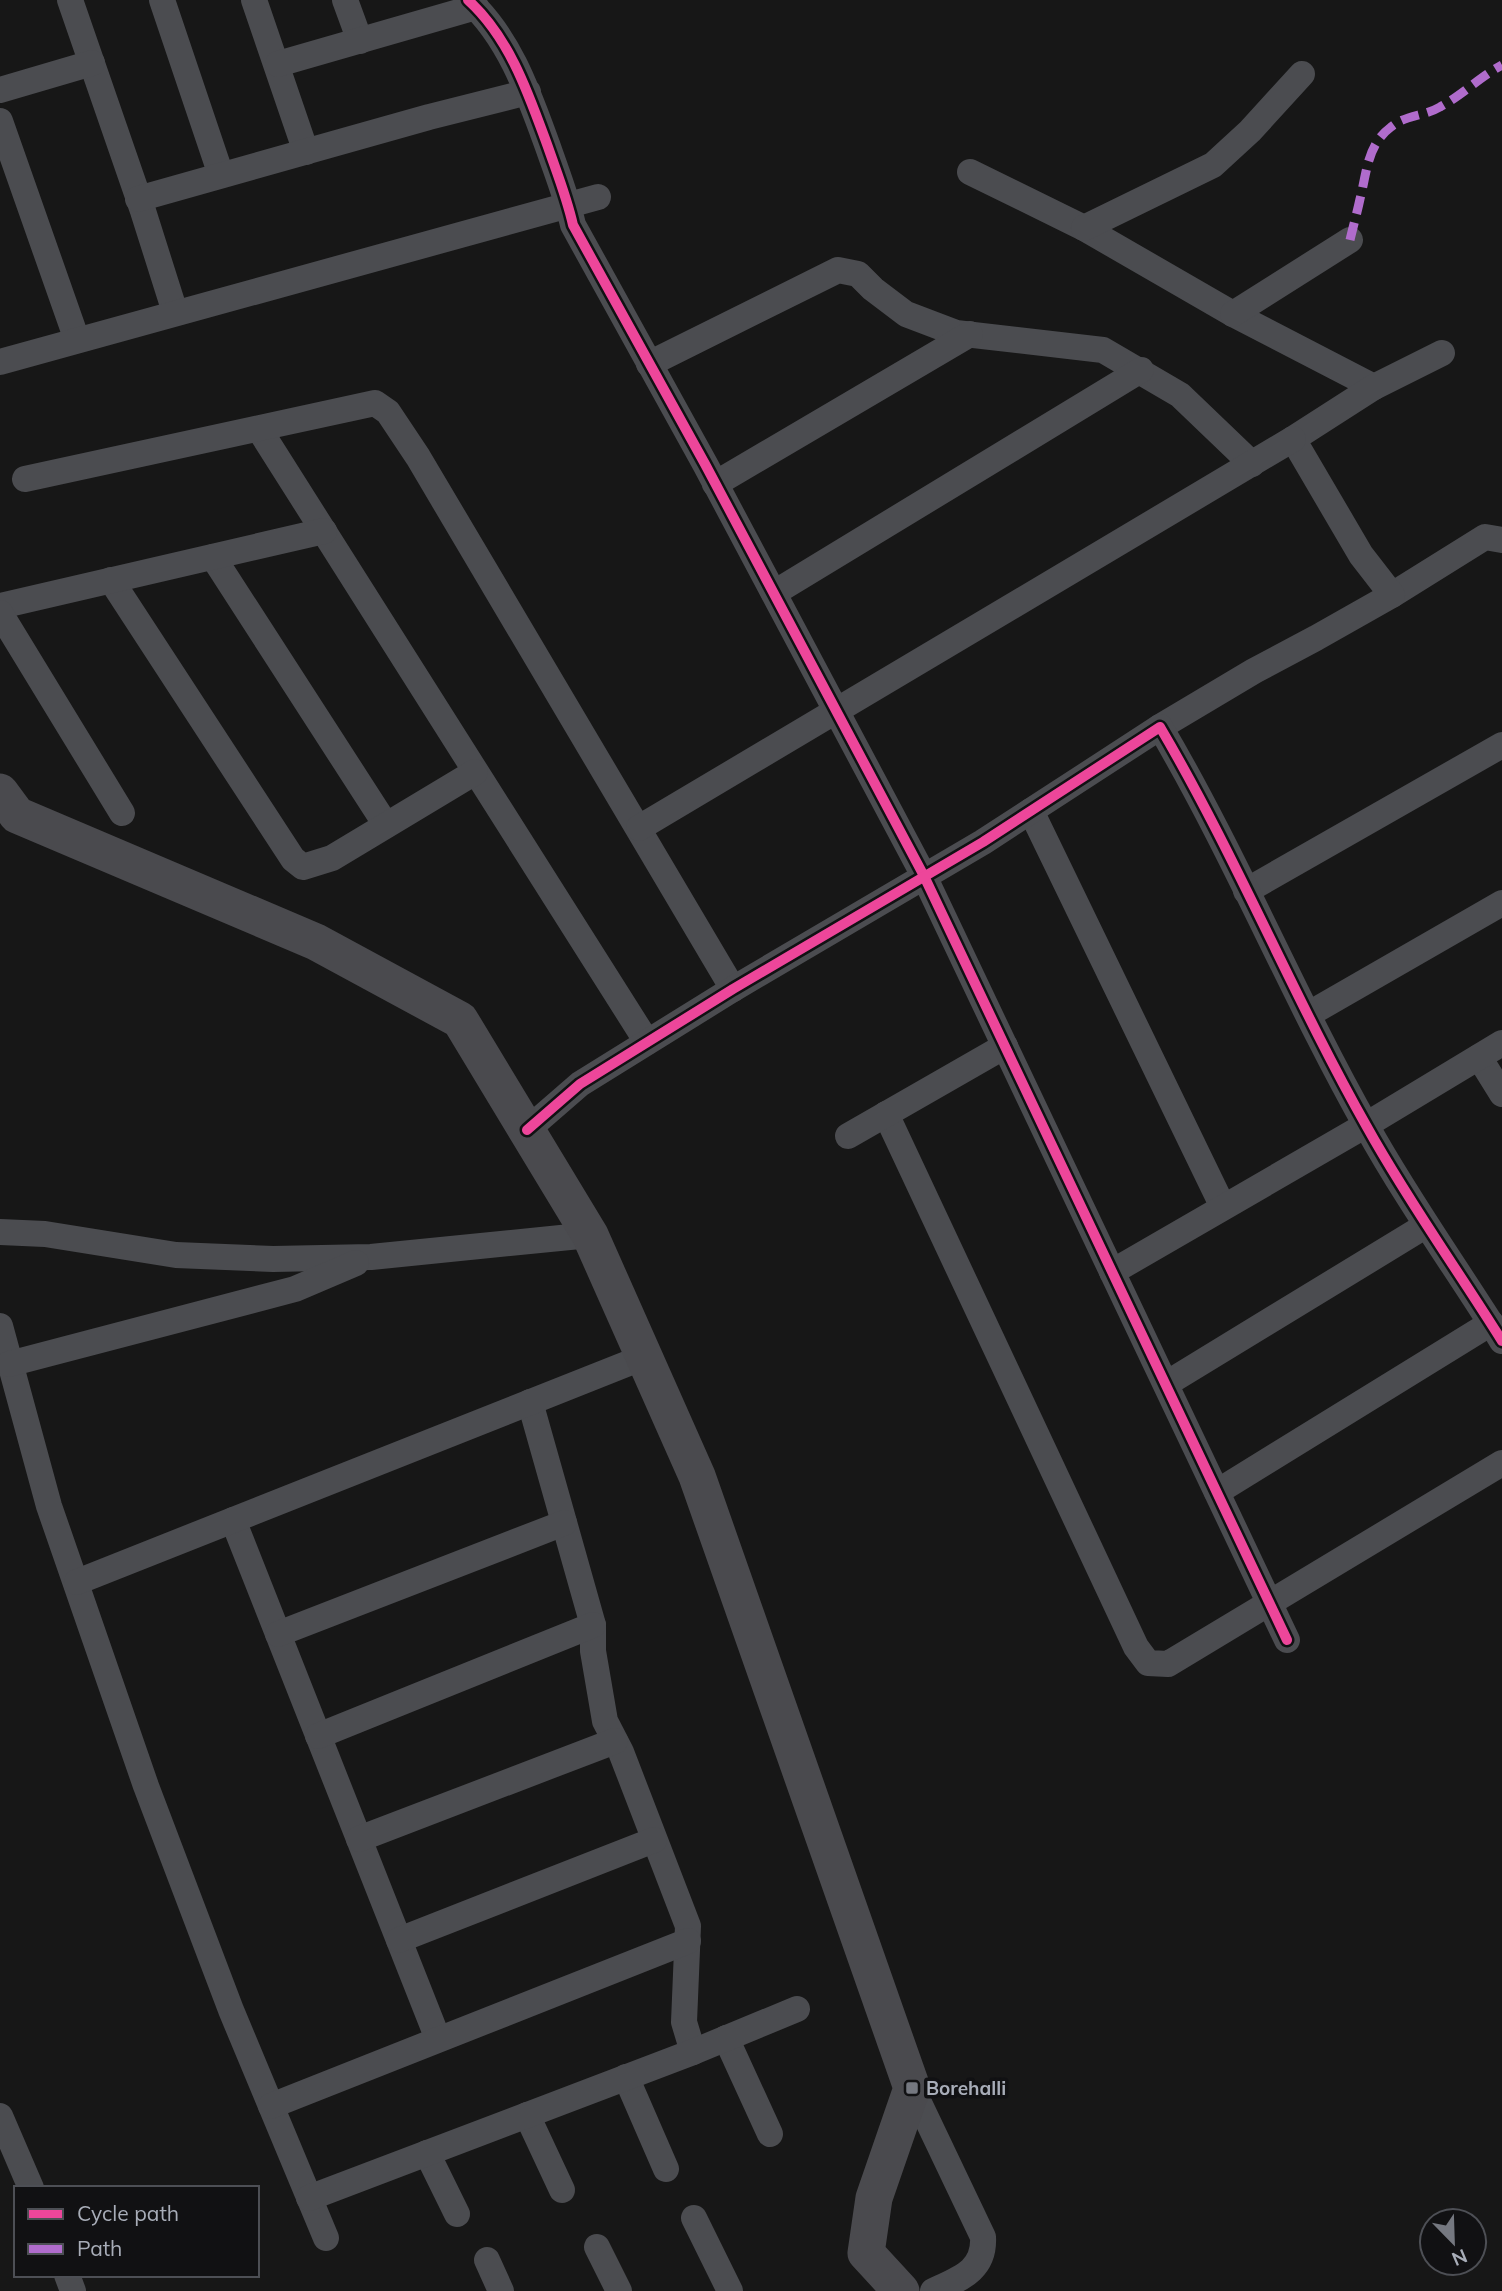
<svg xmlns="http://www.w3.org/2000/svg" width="1502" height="2291" font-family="Mulish,sans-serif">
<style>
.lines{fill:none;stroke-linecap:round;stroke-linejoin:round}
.minor{stroke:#4b4c50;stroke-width:26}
.secondary{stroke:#4a4a4e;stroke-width:37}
.quiet{stroke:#b06ccc;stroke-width:9;stroke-dasharray:18 9;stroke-linecap:butt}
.cycleway-casing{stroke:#111113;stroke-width:15}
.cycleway{stroke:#ed469a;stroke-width:10}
.poi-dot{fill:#757880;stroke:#111113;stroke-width:2.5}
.labels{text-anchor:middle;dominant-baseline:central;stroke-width:7;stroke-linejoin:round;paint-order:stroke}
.poi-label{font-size:19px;font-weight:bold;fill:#a8adb8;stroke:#111113;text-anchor:start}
</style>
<rect width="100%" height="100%" fill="#171717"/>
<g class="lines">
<g class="minor">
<path d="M70 0 143 211 175 312"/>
<path d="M162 0 221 175"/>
<path d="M254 0 306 152"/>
<path d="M345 0 360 41"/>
<path d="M468 0C510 38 529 95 548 147 557 173 567 198 573 225L705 464 924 876 1287 1640"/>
<path d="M278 64 476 7"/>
<path d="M0 90 92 63"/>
<path d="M0 121 77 340"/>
<path d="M970 172 1084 228 1233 314 1374 387"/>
<path d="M138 199 429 117 528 92"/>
<path d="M1084 228 1213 165 1250 131 1302 74"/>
<path d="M1233 314 1350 240"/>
<path d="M0 362 598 197"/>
<path d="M649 364 838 270 858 274 873 289 906 314 956 333 1103 350 1180 395 1252 464"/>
<path d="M259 429 647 1042"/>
<path d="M25 479 375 403 388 412 418 457 733 989"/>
<path d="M715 484 970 334"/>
<path d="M213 557 386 825"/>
<path d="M111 580 293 859 303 867 332 858 475 772"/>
<path d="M774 593 1141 370"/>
<path d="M1392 595 1485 537 1502 540"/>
<path d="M0 606 324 531"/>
<path d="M0 613 122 813"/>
<path d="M1160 727 1254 671 1316 638 1392 595 1361 555 1293 439 1374 387 1442 353"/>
<path d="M1031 811 1223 1207"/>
<path d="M639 828 1293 439"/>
<path d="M1246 891 1502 745"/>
<path d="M1309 1014 1502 903"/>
<path d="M1479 1057 1502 1094"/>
<path d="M886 1114 1136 1647 1148 1663 1168 1664 1502 1463"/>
<path d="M527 1130 580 1084 733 989 983 842 1160 727C1236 856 1293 996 1367 1127 1408 1201 1457 1269 1502 1341"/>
<path d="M848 1136 1005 1046"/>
<path d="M0 1232 45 1234 176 1255 273 1259 371 1257 590 1235"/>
<path d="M1112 1272 1366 1125 1502 1043"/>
<path d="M0 1326 49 1506 146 1786 231 2010 326 2238"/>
<path d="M9 1364 295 1289 356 1263"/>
<path d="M1166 1384 1425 1226"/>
<path d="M530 1402 593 1625V1651L605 1721 621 1752 688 1926 684 2022 693 2052"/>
<path d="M1217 1492 1491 1323"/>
<path d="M233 1520 438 2039"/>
<path d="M77 1582 644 1357"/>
<path d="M278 1634 564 1523"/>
<path d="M318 1736 593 1625"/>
<path d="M359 1839 615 1741"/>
<path d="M399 1940 654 1840"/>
<path d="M726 2038 770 2134"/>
<path d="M626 2077 666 2169"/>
<path d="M912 2088 983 2237C985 2271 959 2279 933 2291"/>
<path d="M271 2106 688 1941"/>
<path d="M527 2115 562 2190"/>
<path d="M0 2116 31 2188"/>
<path d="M427 2153 457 2214"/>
<path d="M309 2198 693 2052 797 2009"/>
<path d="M694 2218 730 2291"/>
<path d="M597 2247 619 2291"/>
<path d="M487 2260 501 2291"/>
<path d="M67 2275 73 2291"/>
</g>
<path class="secondary" d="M0 792 17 815 316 942 460 1020 590 1235 697 1476 912 2088 874 2198 866 2253 901 2291"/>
<path class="quiet" d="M1350 240C1353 227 1357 213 1360 199 1367 172 1367 145 1391 127 1405 115 1425 116 1440 107 1462 95 1480 77 1502 65"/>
<g class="cycleway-casing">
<g id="cycleway">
<path d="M468 0C510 38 529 95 548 147 557 173 567 198 573 225L705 464 924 876 1287 1640"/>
<path d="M527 1130 580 1084 733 989 983 842 1160 727C1236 856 1293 996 1367 1127 1408 1201 1457 1269 1502 1341"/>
</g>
</g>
<use href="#cycleway" class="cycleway"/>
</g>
<rect class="poi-dot" x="905" y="2081" width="14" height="14" rx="3.5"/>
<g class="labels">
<g class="poi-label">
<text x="926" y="2088">Borehalli</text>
</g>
</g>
<rect x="14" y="2186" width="245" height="91" fill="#111113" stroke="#4d4f55" stroke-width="2"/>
<rect x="28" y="2209" width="35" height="10" fill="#ed469a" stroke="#4d4f55" stroke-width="2"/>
<text x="77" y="2221" font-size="21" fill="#a8adb8">Cycle path</text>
<rect x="28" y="2244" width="35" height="10" fill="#b06ccc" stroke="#4d4f55" stroke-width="2"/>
<text x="77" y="2256" font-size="21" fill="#a8adb8">Path</text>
<g transform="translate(1453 2242) rotate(157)"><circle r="33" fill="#111113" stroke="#4d4f55" stroke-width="2"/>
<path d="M0-5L12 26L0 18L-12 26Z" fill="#757880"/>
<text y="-10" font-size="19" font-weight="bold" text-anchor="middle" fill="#a8adb8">N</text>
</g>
</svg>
